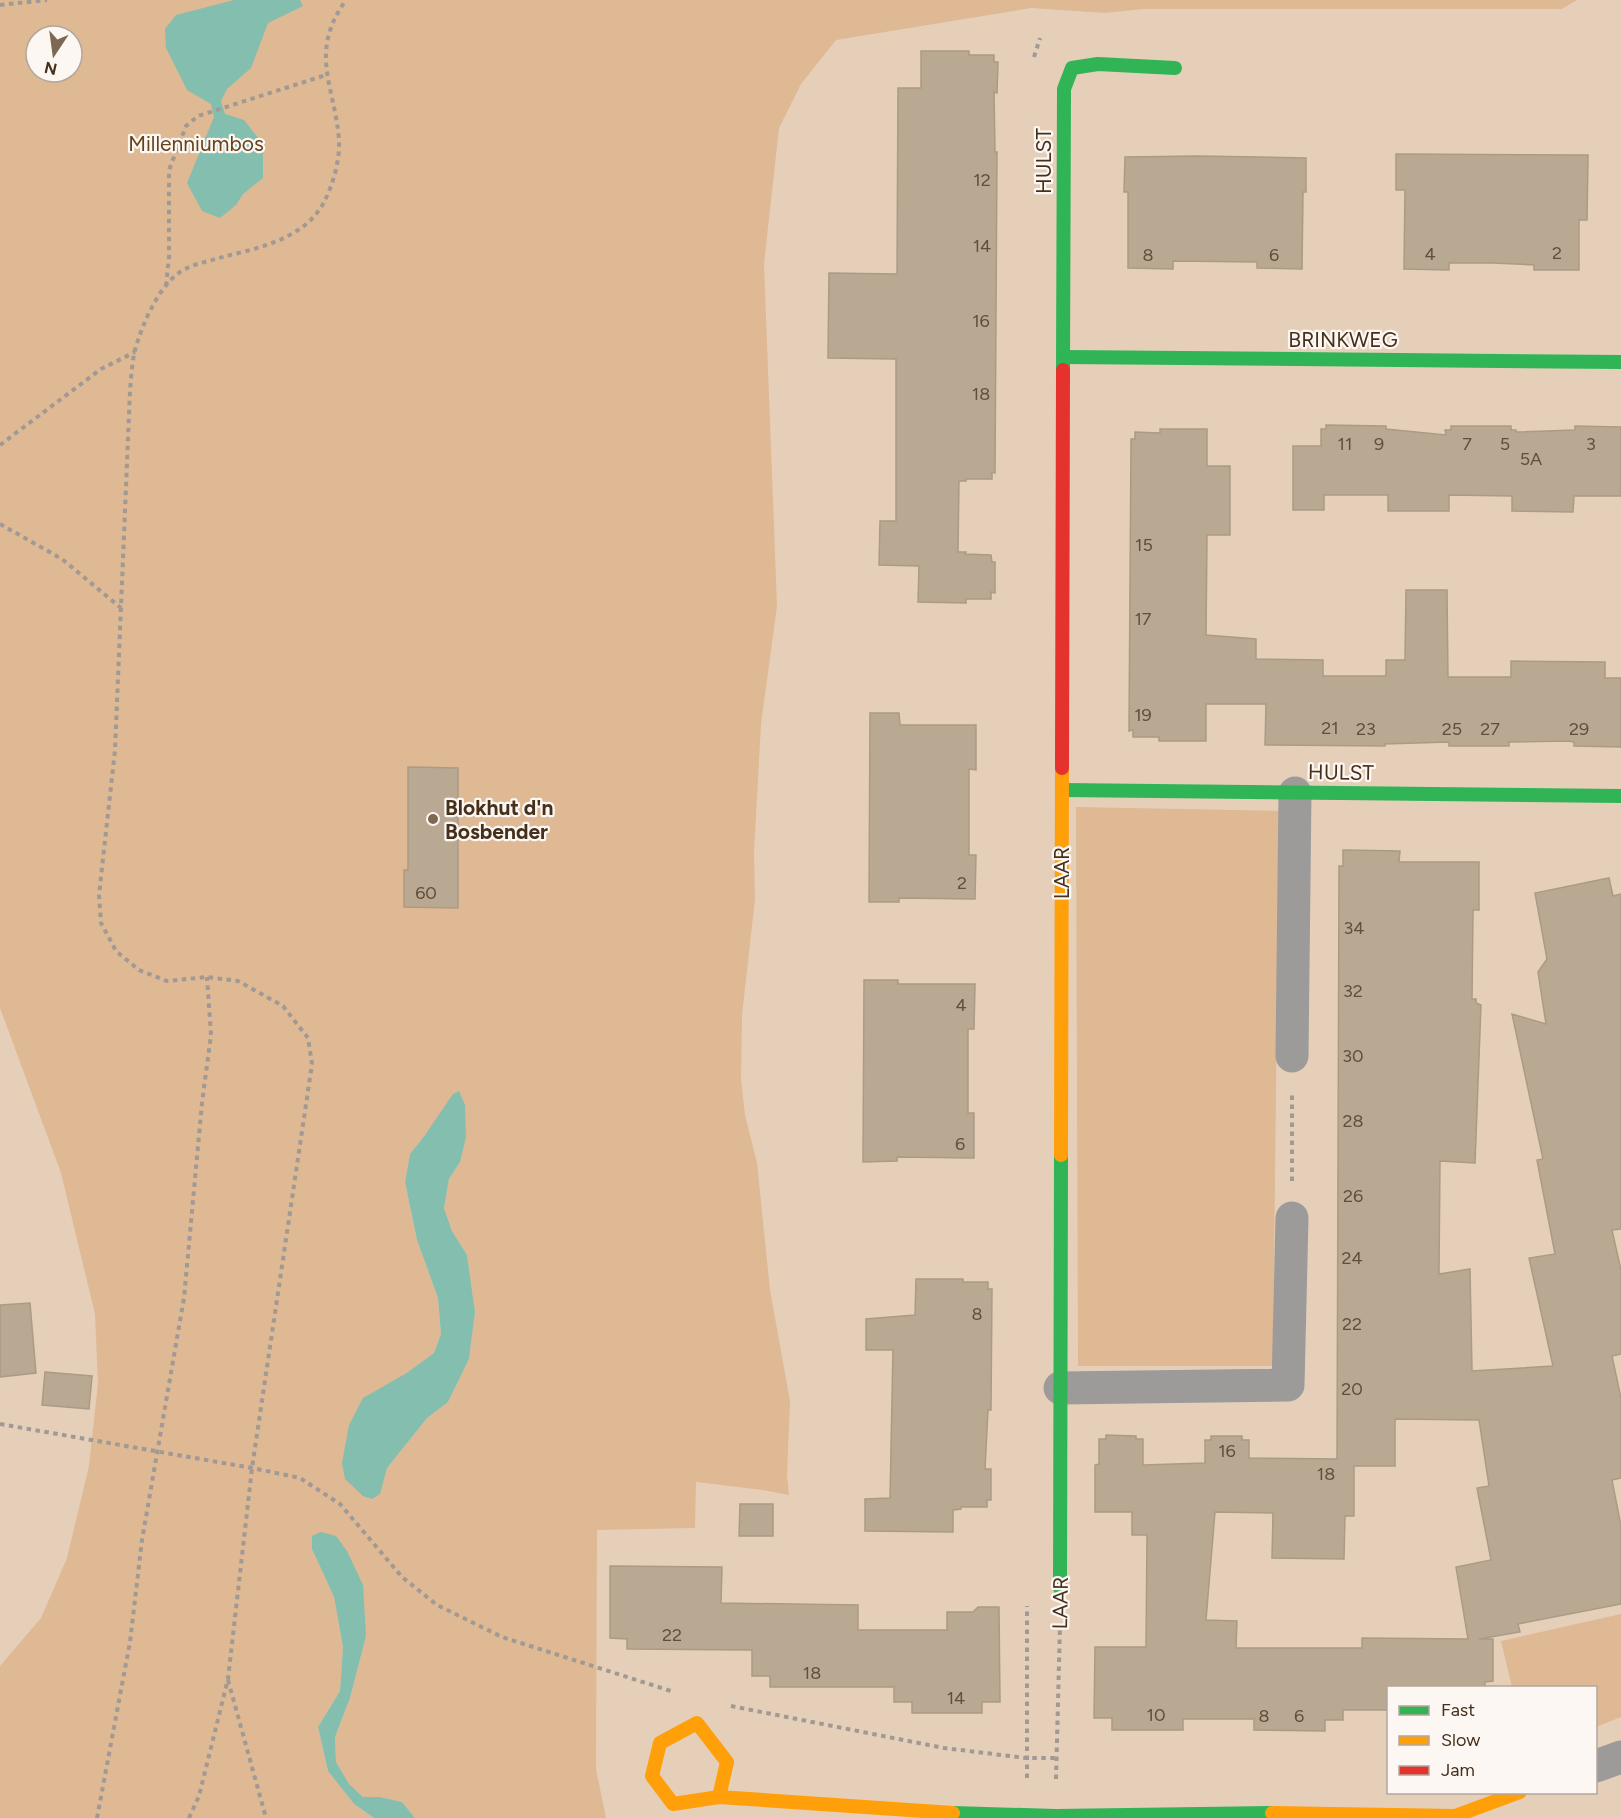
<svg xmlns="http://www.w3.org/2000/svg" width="1621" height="1818" font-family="Figtree,sans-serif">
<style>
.green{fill:#dfb894;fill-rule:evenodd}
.water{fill:#84beaf}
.building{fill:#b9a993;stroke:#ab9b85;stroke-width:1.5;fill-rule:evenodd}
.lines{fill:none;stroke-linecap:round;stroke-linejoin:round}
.path{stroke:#a09994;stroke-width:4;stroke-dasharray:4.5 4.5;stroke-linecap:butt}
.street{stroke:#9c9b9a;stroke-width:33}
.fast{stroke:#30b455;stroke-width:14}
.slow{stroke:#ff9f0a;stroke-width:14}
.jam{stroke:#e5322d;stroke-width:14}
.poi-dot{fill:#7d6853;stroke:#fcf7f2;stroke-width:2}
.labels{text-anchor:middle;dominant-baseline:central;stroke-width:4.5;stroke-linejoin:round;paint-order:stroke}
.number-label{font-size:18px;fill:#624e3a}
.park-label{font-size:21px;fill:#66421d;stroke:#fcf7f2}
.street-label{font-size:21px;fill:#45301c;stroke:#fcf7f2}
.poi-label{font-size:21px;font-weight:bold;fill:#45301c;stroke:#fcf7f2;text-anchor:start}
</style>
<rect width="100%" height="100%" fill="#e6cfb9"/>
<g class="green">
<path d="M0 0H1577L1562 9H1143L1105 13 1031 8 836 40 801 84 779 128 764 264 777 606 761 724 754 852 755 899 742 1015 741 1079 745 1115 757 1163 770 1290 790 1401 787 1475 789 1495 763 1490 696 1482 695 1528 597 1530 596 1769 606 1818H415L402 1802 380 1797H363L349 1784 336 1762 335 1737 350 1698 366 1636 312 1549 334 1597 343 1647 340 1691 318 1727 328 1771 354 1804 374 1818H0V1666L41 1618 67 1558 89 1466 98 1383 95 1314 61 1173 0 1008ZM36 36H72V72H36ZM425 1135 460 1162 449 1179 444 1208 452 1231 467 1255 475 1312 469 1359 448 1402 427 1418 387 1468 405 1374 434 1353 441 1334 438 1298 417 1240 405 1182 410 1154Z"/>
<path d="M1076 807 1279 811 1273 1366H1078Z"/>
<path d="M1621 1614V1717L1596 1727V1688L1512 1687 1501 1641Z"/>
</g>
<g class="water">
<path d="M234 0H300L303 6 268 23 251 68 227 89 221 101 225 114 244 120 263 144V178L243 194 236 205 220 218 202 211 187 183 214 117 211 104 187 90 166 48 165 29 176 15Z"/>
<path d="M459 1091 465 1105 466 1137 460 1162 449 1179 444 1208 452 1231 467 1255 475 1312 469 1359 448 1402 427 1418 387 1468 380 1494 372 1499 363 1496 345 1479 342 1463 349 1425 363 1398 405 1374 434 1353 441 1334 438 1298 417 1240 405 1182 410 1154 425 1135 453 1094Z"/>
<path d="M321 1532 336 1536 347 1551 363 1585 366 1636 350 1698 335 1737 336 1762 349 1784 363 1797H380L402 1802 415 1818H374L354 1804 328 1771 318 1727 340 1691 343 1647 334 1597 312 1549V1536Z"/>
</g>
<g class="building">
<path d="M921 51H969V55H994V62H998L997 93 994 92 995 152H997L995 473 992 472V479H966V481H959L958 552H966L965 554 991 555 992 562H995V593L991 592V599H966V603L918 602 919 566 879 565 880 521H896V359L828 358 829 273 897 274 898 88H921Z"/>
<path d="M1396 154 1588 155 1587 220H1579V270H1534V265L1493 263H1449V270L1404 269 1405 190H1396Z"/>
<path d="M1198 156 1306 158V192H1303L1302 269 1257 268V262L1173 261V269L1128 268V192H1124L1125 157Z"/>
<path d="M1326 425 1386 426V429L1446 435 1445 430H1451V426H1511V430H1516V432L1575 430V426L1621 427V496H1574L1573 512 1512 511V496L1449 495V511H1388V495H1324V510H1293V446H1321V429H1326Z"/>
<path d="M1160 429H1207V466H1230V535H1207L1206 635 1256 639V659L1323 660V676H1386V660H1405L1406 590H1447L1448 677H1511V661L1605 662V678H1621V747L1574 746V742L1569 741 1509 742V746H1449V742L1385 744V746L1265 745 1266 704H1206V741H1159V737H1133V730L1129 731 1131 439H1135V432L1160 433Z"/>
<path d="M870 713H899L900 725H976V770L969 769V855H976L975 899 899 898V902H869Z"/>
<path d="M408 767 458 768V908L404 907V870H408Z"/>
<path d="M1343 850 1400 851 1399 862H1479V910H1473L1472 999H1476V1003L1481 1005 1475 1163 1440 1161 1439 1274 1470 1269 1472 1371 1553 1366 1529 1258 1555 1254 1537 1160 1543 1159 1512 1014 1546 1024 1538 972 1547 959 1535 893 1609 878 1613 896 1621 894V1229L1612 1230 1621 1270V1354L1612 1356 1621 1398V1478L1612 1480 1621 1526V1604L1518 1624 1520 1632 1479 1639H1493V1681L1485 1682V1688H1389V1710H1343V1720H1325V1731L1254 1730V1719H1183V1730H1112V1718H1094L1095 1647H1146L1147 1535H1132V1512H1095V1465L1099 1464V1439H1106V1435L1136 1436V1439H1143V1465L1205 1463V1440H1211V1436H1242V1440H1249V1458L1337 1459 1339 866H1343ZM1395 1419 1479 1420 1489 1486 1477 1488 1491 1560 1456 1567 1468 1639 1362 1638V1648H1236L1237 1621 1206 1620 1215 1512 1273 1513 1272 1558 1344 1559 1345 1516H1354V1466H1395Z"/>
<path d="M864 980H898V984H975L974 1029H968V1113H974V1158L897 1157V1161L863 1162Z"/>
<path d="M916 1279H963V1282H988V1289H992L991 1410H988L985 1469H991V1500H987V1507H961V1509L953 1510V1532L865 1531V1499L890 1498 893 1350H866V1319L915 1315Z"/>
<path d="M30 1303 36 1373 0 1377V1305Z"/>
<path d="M45 1372 92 1376 89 1409 42 1405Z"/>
<path d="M740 1504H773V1536H739Z"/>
<path d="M610 1566 722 1567 721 1603 858 1605V1630H947V1612H973L978 1607H999L1000 1702H982V1713H912V1702H894V1687H770V1676H752V1650L627 1649V1639L610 1638Z"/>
</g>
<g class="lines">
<g class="path">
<path d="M0 5 47 0"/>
<path d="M1034 57 1040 38"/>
<path d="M166 286 169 257V170L186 126 198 116 326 75"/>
<path d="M0 445 101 369 135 352"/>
<path d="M0 524 62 559 121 608"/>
<path d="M1292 1181V1093"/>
<path d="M0 1424 252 1468 300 1478 340 1504 402 1577 437 1605 502 1637 674 1692"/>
<path d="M228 1680 266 1818"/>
<path d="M731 1706 944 1748 1026 1758H1056"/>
<path d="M1027 1778V1606"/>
<path d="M1056 1779 1060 1625"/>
<path d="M97 1818 130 1642 142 1540 184 1298 202 1103 211 1035 207 977"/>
<path d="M189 1818 199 1796 228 1679 252 1468 312 1064 308 1038 283 1006 238 981 207 977 167 981 139 970 116 951 101 923 99 895 115 750 130 391C131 378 132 363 135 350 142 325 158 287 180 272 192 264 206 262 219 258 257 248 304 240 324 202 333 185 340 160 339 140 335 86 308 53 346 0"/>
</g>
<g class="street">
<path d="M1292 1056 1295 793"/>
<path d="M1060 1388 1288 1385 1292 1218"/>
<path d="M1596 1766 1621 1757"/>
</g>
<g class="fast">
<path d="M1064 357 1621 362"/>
<path d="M1063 370 1064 89 1072 68 1098 64 1175 68"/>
<path d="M1062 790 1621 796"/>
<path d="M1060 1588 1061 1155"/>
<path d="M953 1813 1056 1816 1272 1813"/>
</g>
<g class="slow">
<path d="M1061 1155 1062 768"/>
<path d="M719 1797 727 1762 697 1723 660 1743 652 1776 673 1804 719 1797 953 1813"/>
<path d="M1272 1813 1455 1816 1520 1792"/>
</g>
<path class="jam" d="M1062 768 1063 370"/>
</g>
<circle class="poi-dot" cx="433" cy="819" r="6"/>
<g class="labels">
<g class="number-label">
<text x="982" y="180">12</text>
<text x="982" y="246">14</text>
<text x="1557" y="253">2</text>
<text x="1430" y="254">4</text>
<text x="1148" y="255">8</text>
<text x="1274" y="255">6</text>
<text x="981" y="321">16</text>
<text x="981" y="394">18</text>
<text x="1345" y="444">11</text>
<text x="1379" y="444">9</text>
<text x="1467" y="444">7</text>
<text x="1505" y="444">5</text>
<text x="1591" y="444">3</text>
<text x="1531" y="459">5A</text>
<text x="1144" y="545">15</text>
<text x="1143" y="619">17</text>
<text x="1143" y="715">19</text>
<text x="1330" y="728">21</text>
<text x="1366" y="729">23</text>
<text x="1452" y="729">25</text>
<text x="1490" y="729">27</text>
<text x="1579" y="729">29</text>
<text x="962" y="883">2</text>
<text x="426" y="893">60</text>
<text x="1354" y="928">34</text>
<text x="1353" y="991">32</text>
<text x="961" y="1005">4</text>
<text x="1353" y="1056">30</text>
<text x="1353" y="1121">28</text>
<text x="960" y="1144">6</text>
<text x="1353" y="1196">26</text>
<text x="1352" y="1258">24</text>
<text x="977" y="1314">8</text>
<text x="1352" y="1324">22</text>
<text x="1352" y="1389">20</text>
<text x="1227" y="1451">16</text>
<text x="1326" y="1474">18</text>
<text x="672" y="1635">22</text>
<text x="812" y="1673">18</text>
<text x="956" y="1698">14</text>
<text x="1156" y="1715">10</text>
<text x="1264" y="1716">8</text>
<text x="1299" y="1716">6</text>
</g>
<g class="park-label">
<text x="196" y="143">Millenniumbos</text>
</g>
<g class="street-label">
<text transform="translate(1043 161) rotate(-90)">HULST</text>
<text x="1343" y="339">BRINKWEG</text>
<text transform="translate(1341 772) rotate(1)">HULST</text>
<text transform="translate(1061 873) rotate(-90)">LAAR</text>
<text transform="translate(1060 1603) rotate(-89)">LAAR</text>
</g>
<g class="poi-label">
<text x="445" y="807">Blokhut d'n<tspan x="445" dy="24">Bosbender</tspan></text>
</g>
</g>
<rect x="1387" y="1686" width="210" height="108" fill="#fcf7f2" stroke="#b3a79c" stroke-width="1.5"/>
<rect x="1399" y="1706" width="30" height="9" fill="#30b455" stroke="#b3a79c" stroke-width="1.5"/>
<text x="1441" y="1716" font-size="18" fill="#45301c">Fast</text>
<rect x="1399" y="1736" width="30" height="9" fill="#ff9f0a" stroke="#b3a79c" stroke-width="1.5"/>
<text x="1441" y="1746" font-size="18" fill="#45301c">Slow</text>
<rect x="1399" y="1766" width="30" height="9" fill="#e5322d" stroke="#b3a79c" stroke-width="1.5"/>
<text x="1441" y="1776" font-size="18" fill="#45301c">Jam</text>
<g transform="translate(54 54) rotate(193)"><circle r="28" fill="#fcf7f2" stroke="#b3a79c" stroke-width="1.5"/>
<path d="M0-4.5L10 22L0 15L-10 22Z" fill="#7d6853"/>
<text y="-9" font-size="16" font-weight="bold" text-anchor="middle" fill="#45301c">N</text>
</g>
</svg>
